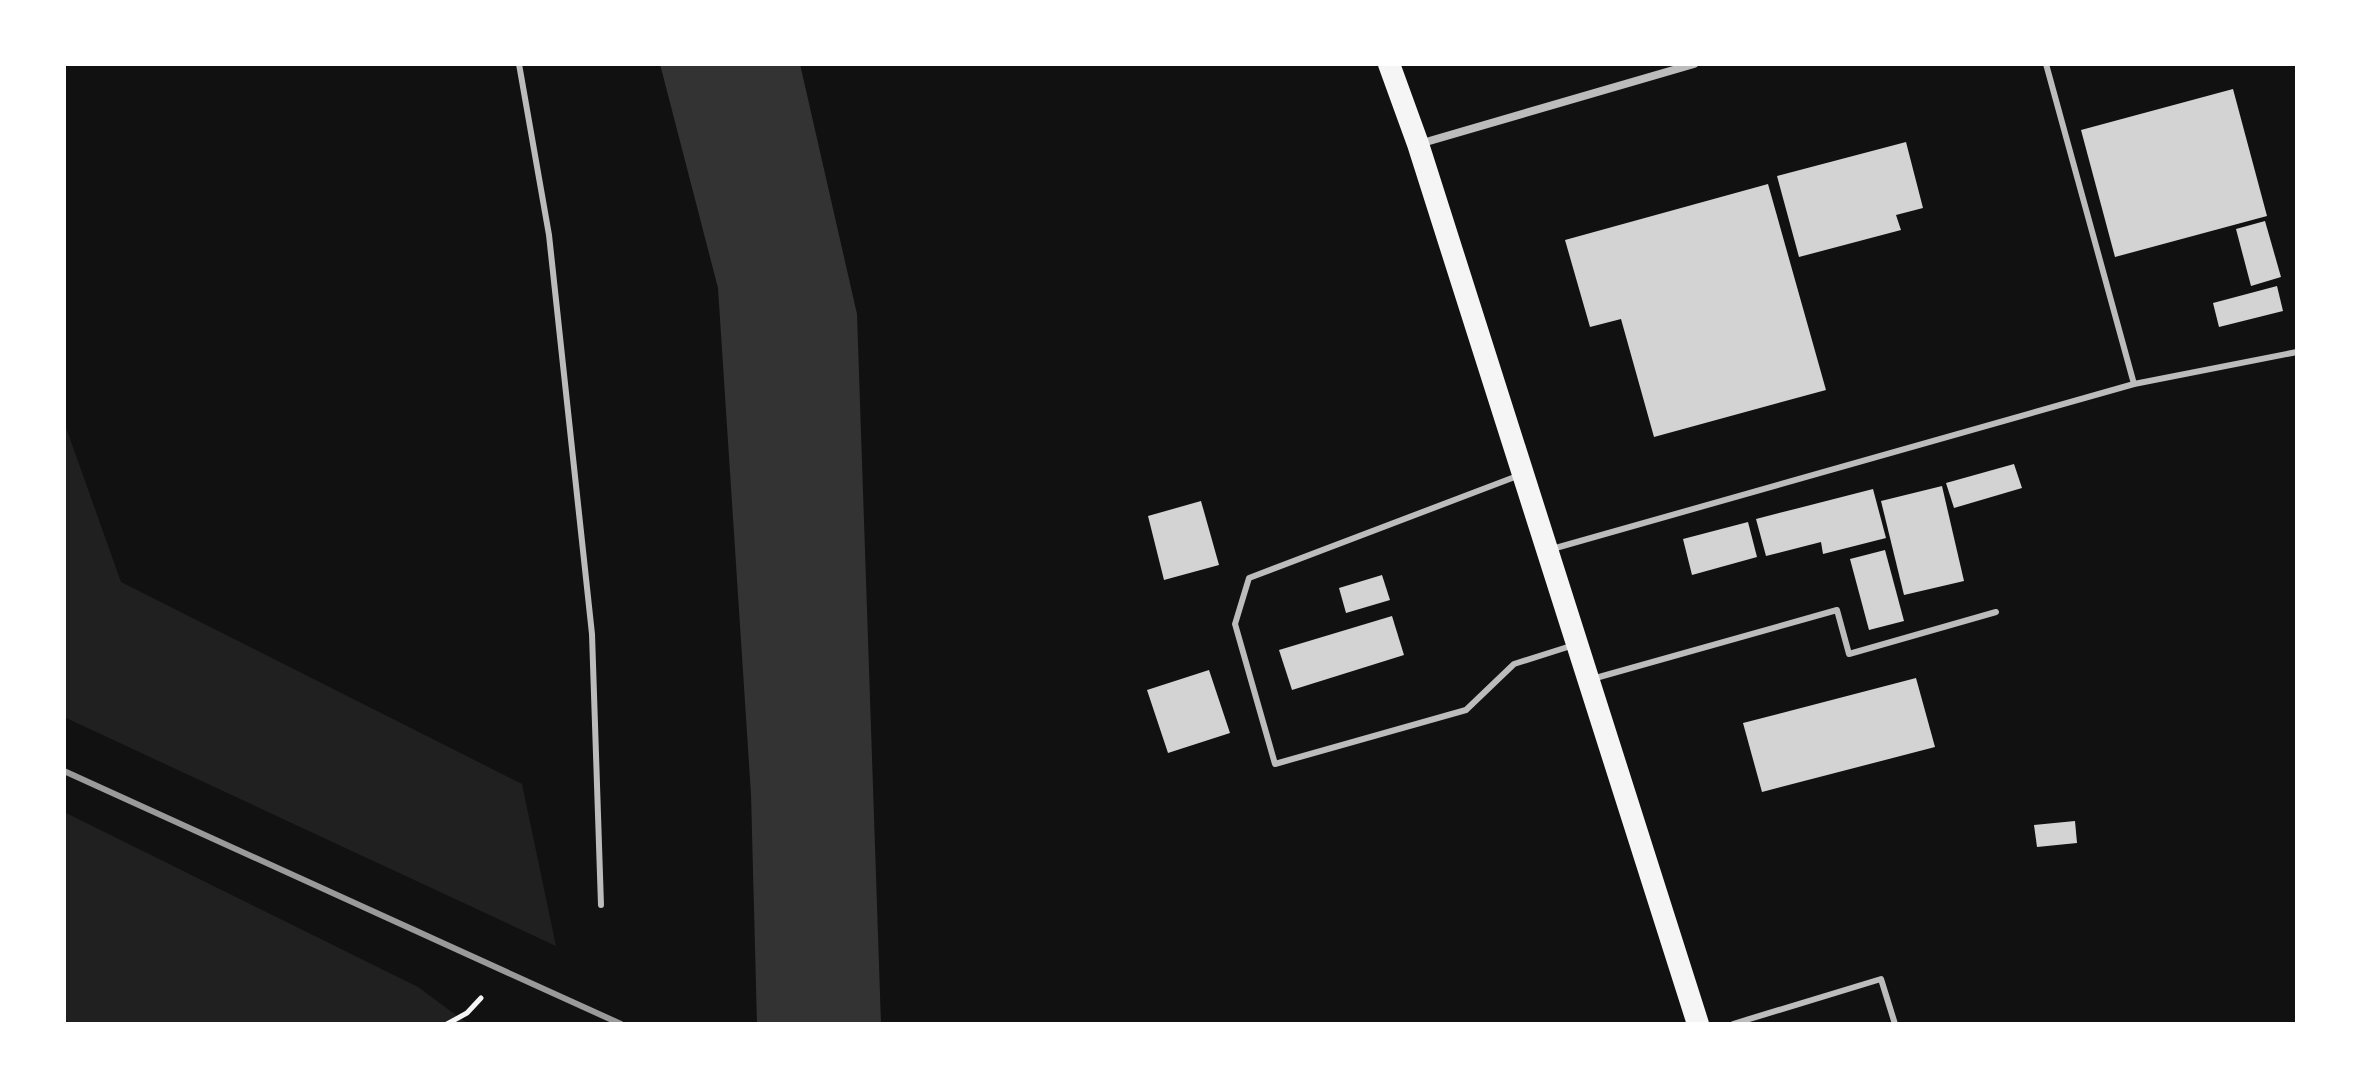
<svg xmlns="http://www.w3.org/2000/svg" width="2361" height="1088" font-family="'Playfair Display',serif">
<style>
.green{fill:#202020}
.water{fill:#333}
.building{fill:#d3d3d3}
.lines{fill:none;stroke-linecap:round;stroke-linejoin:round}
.path{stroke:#f5f5f5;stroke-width:5}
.service{stroke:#bcbcbc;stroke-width:6}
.minor{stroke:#bcbcbc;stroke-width:8}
.trunk{stroke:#f5f5f5;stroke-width:22}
.rail{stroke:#9a9a9a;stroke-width:6}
</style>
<rect width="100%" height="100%" fill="#111"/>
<g class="green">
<path d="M64 422 121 582 522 784 556 946 64 717Z"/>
<path d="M64 812 418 987 468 1024H64Z"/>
</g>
<path class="water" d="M660 64H800L857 314 881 1024H757L751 794 718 288Z"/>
<g class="building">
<path d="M2233 89 2267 216 2115 257 2081 130Z"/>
<path d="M1906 142 1923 208 1896 215 1901 230 1799 257 1777 176Z"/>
<path d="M1768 184 1826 390 1654 437 1621 319 1590 327 1565 240Z"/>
<path d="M2265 221 2281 277 2251 286 2236 229Z"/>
<path d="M2277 286 2283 311 2219 327 2213 303Z"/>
<path d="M2014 464 2022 488 1954 508 1946 483Z"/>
<path d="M1942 486 1964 581 1904 595 1881 501Z"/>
<path d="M1873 489 1886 538 1823 554 1821 542 1766 556 1756 519Z"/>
<path d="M1201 501 1219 565 1164 580 1148 516Z"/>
<path d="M1748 522 1757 557 1692 575 1683 539Z"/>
<path d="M1885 550 1904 621 1869 630 1850 559Z"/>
<path d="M1382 575 1390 600 1346 613 1339 588Z"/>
<path d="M1392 616 1404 655 1292 690 1279 650Z"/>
<path d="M1209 670 1230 733 1168 753 1147 690Z"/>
<path d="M1916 678 1935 747 1762 792 1743 723Z"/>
<path d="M2075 821 2077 843 2037 847 2034 825Z"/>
</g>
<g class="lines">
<path class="path" d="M447 1024 467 1013 481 998"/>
<g class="service">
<path d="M519 64 549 235 592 634 601 905"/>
<path d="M2134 384 2297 352"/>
<path d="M1520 475 1249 578 1235 624 1275 764 1466 710 1514 664 1574 645"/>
<path d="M1552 549 2134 384 2046 64"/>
<path d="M1592 679 1837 610 1849 654 1996 612"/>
<path d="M1733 1024 1881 979 1895 1024"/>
</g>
<path class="minor" d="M1419 144 1694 64"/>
<path class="trunk" d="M1389 64 1418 144 1698 1024"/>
<path class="rail" d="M64 771 621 1024"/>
</g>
<rect width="2361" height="1088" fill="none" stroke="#ffffff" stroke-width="132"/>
</svg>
